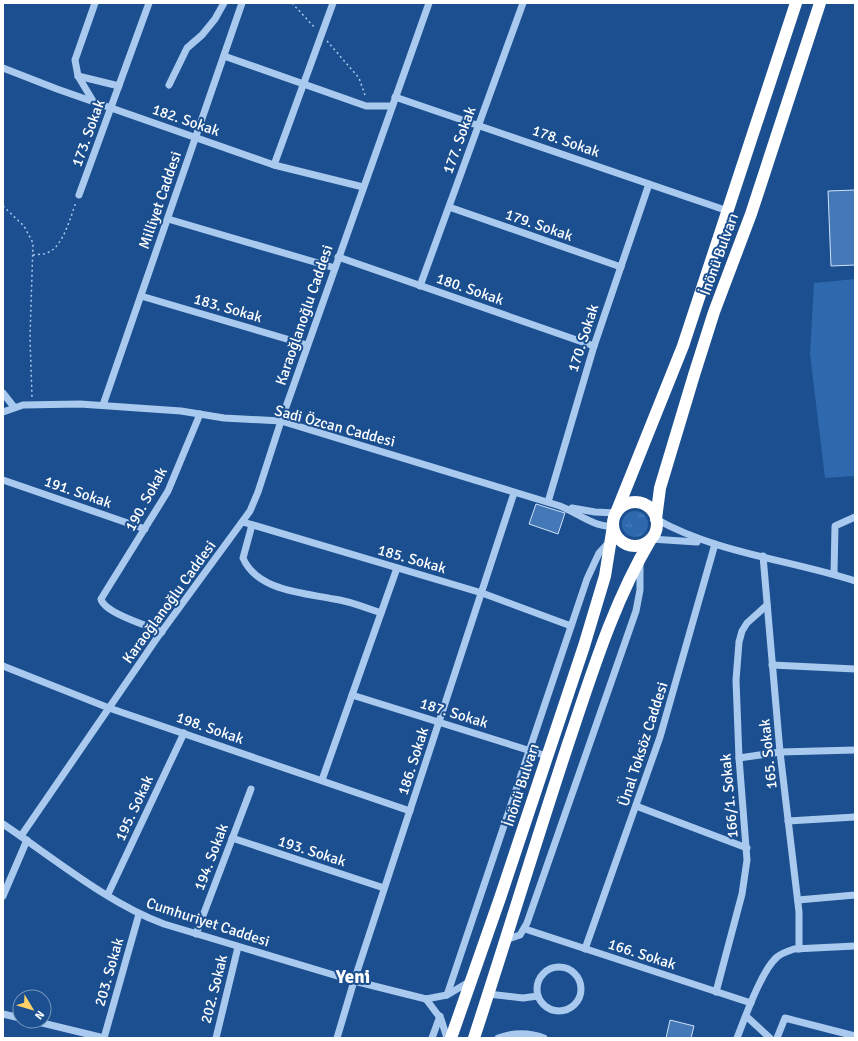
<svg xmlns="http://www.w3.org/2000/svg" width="858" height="1041" font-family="Signika,sans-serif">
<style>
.grass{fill:url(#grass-tufts)}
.park{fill:#2e69ad}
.building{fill:#4478b7;stroke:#cfe3fa}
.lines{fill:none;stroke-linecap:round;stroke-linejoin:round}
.path{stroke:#a9c9ee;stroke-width:1.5;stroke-dasharray:2 3;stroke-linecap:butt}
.minor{stroke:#a9c9ee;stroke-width:7}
.highway{stroke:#fff;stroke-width:12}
.labels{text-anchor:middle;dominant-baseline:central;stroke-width:4;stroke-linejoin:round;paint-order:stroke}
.street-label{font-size:15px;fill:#fff;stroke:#1b4f8f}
.district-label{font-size:19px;font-weight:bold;fill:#fff;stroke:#1b4f8f}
</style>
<defs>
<pattern id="grass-tufts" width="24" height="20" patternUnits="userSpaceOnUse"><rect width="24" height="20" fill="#2e69ad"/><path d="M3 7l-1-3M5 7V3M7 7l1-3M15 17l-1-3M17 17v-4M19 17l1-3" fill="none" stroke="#4d80b9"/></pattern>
</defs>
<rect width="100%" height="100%" fill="#1b4f8f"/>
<circle class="grass" cx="635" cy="524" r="13"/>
<path class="park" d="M855 279V476L825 478 810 354 814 283Z"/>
<g class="building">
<path d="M855 190V265L831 266 828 191Z"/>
<path d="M536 504 565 513 558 534 529 524Z"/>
<path d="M670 1020 694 1026 691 1038H666Z"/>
</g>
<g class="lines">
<g class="path">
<path d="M292 3 315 28"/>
<path d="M327 41 359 78 366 98"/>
<path d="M3 206 24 226 33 243 30 337 32 397"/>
<path d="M33 255C38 254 44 255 49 252 63 246 71 216 76 202"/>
</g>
<g class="minor">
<path d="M224 56 366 106H392"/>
<path d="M3 68 57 89 274 165 363 187"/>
<path d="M78 76 119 86"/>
<path d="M169 85 187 48 202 35 215 19 224 3"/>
<path d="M395 97 728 211"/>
<path d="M93 101 78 76 75 60 95 3"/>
<path d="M274 165 333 3"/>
<path d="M79 195 149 3"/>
<path d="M449 207 621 267"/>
<path d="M168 219 335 268"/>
<path d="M338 257 594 346"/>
<path d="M420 286 523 3"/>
<path d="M141 296 307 345"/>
<path d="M3 393 14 407"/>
<path d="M103 405 242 3"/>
<path d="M3 412 23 405 80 404 181 411 224 418 281 421 560 506C576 512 595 528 613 526"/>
<path d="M3 480 145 529"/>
<path d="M548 502 594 346 649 184"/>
<path d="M572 508 595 512 616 513"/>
<path d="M656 519C716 553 790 560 855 581"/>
<path d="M243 522 482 593 571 626"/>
<path d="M252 525 243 558C257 591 304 593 334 599 350 601 366 608 381 613"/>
<path d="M651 539 697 542"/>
<path d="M763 556 780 752 799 912V949"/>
<path d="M834 574 835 526 855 517"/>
<path d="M162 632C149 626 104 613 101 599L168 491 200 414"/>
<path d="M772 665 855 669"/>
<path d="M3 666 109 708 410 811"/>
<path d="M352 695 547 756"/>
<path d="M739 758 780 752 855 750"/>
<path d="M322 780 397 568"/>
<path d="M636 806 747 848"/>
<path d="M788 821 855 817"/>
<path d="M3 824C52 857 109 904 164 924L354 981 426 999 447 995 469 982"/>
<path d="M21 836 157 638 250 511 258 492 281 421 429 3"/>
<path d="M232 838 384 888"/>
<path d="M108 894 184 733"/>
<path d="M3 896 27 840"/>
<path d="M798 900 855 895"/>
<path d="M525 929 751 1003"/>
<path d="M196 934 251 789"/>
<path d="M505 940 520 935 527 923 636 611 640 590V563"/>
<path d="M585 949 660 737 715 544"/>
<circle cx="559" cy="989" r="22"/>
<path d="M716 992 742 894 747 860 739 758 736 680 739 642 742 631 747 623 767 605"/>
<path d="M488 994 523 998 538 996"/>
<path d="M447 995 587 579 599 553 610 541"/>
<path d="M426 999 441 1019 447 1038"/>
<path d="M3 1014 20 1018"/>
<path d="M746 1016 770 1038"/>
<path d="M34 1021 104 1038"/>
<path d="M104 1038 139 914"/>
<path d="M216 1038 238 947"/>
<path d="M337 1038 354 981 514 493"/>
<path d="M432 1038 440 1016"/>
<path d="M498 1038C512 1033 529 1032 544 1038"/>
<path d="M737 1038C745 1018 761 971 777 957 782 953 788 951 794 949L855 946"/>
<path d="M777 1038 785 1018 855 1036"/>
</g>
<g class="highway">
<circle cx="635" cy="524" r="22"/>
<path d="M616 513 683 346 796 3"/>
<path d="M656 519 660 488 694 375 714 312 751 214 820 3"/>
<path d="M451 1038 500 898 584 646 605 576 613 526"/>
<path d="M474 1038C506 940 536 841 568 744 592 673 613 603 651 539"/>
</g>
</g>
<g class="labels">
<g class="street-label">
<text transform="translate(186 120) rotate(19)">182. Sokak</text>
<text transform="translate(88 133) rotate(-70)">173. Sokak</text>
<text transform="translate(459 140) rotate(-70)">177. Sokak</text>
<text transform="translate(566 141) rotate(19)">178. Sokak</text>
<text transform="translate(160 200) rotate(-71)">Milliyet Caddesi</text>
<text transform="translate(539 225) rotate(19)">179. Sokak</text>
<text transform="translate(719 254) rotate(-70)">İnönü Bulvarı</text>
<text transform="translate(470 289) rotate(19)">180. Sokak</text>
<text transform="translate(228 308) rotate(16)">183. Sokak</text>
<text transform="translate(304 315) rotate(-71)">Karaoğlanoğlu Caddesi</text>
<text transform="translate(583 338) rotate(-72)">170. Sokak</text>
<text transform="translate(335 426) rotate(15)">Sadi Özcan Caddesi</text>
<text transform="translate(78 492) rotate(19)">191. Sokak</text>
<text transform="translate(146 499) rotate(-61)">190. Sokak</text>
<text transform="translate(412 559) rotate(16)">185. Sokak</text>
<text transform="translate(169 602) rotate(-54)">Karaoğlanoğlu Caddesi</text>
<text transform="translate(454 713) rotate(17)">187. Sokak</text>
<text transform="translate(210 728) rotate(19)">198. Sokak</text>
<text transform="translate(643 744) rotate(-72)">Ünal Toksöz Caddesi</text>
<text transform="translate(768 754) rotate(-96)">165. Sokak</text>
<text transform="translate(413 761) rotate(-72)">186. Sokak</text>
<text transform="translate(521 785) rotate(-72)">İnönü Bulvarı</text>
<text transform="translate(729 796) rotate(-95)">166/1. Sokak</text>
<text transform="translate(134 808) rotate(-65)">195. Sokak</text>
<text transform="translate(312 851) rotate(18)">193. Sokak</text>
<text transform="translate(211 857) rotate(-69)">194. Sokak</text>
<text transform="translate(208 922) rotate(18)">Cumhuriyet Caddesi</text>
<text transform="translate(642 954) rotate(18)">166. Sokak</text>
<text transform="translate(109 972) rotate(-74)">203. Sokak</text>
<text transform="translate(214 989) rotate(-76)">202. Sokak</text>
</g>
<g class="district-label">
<text x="353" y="977">Yeni</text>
</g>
</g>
<rect width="858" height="1041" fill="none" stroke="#ffffff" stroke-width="8"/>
<g transform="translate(32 1009) rotate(128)"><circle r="19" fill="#1b4f8f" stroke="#7695bc"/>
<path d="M0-3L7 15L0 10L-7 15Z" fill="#ffd166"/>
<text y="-6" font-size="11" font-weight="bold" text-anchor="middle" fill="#ffffff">N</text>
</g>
</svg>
